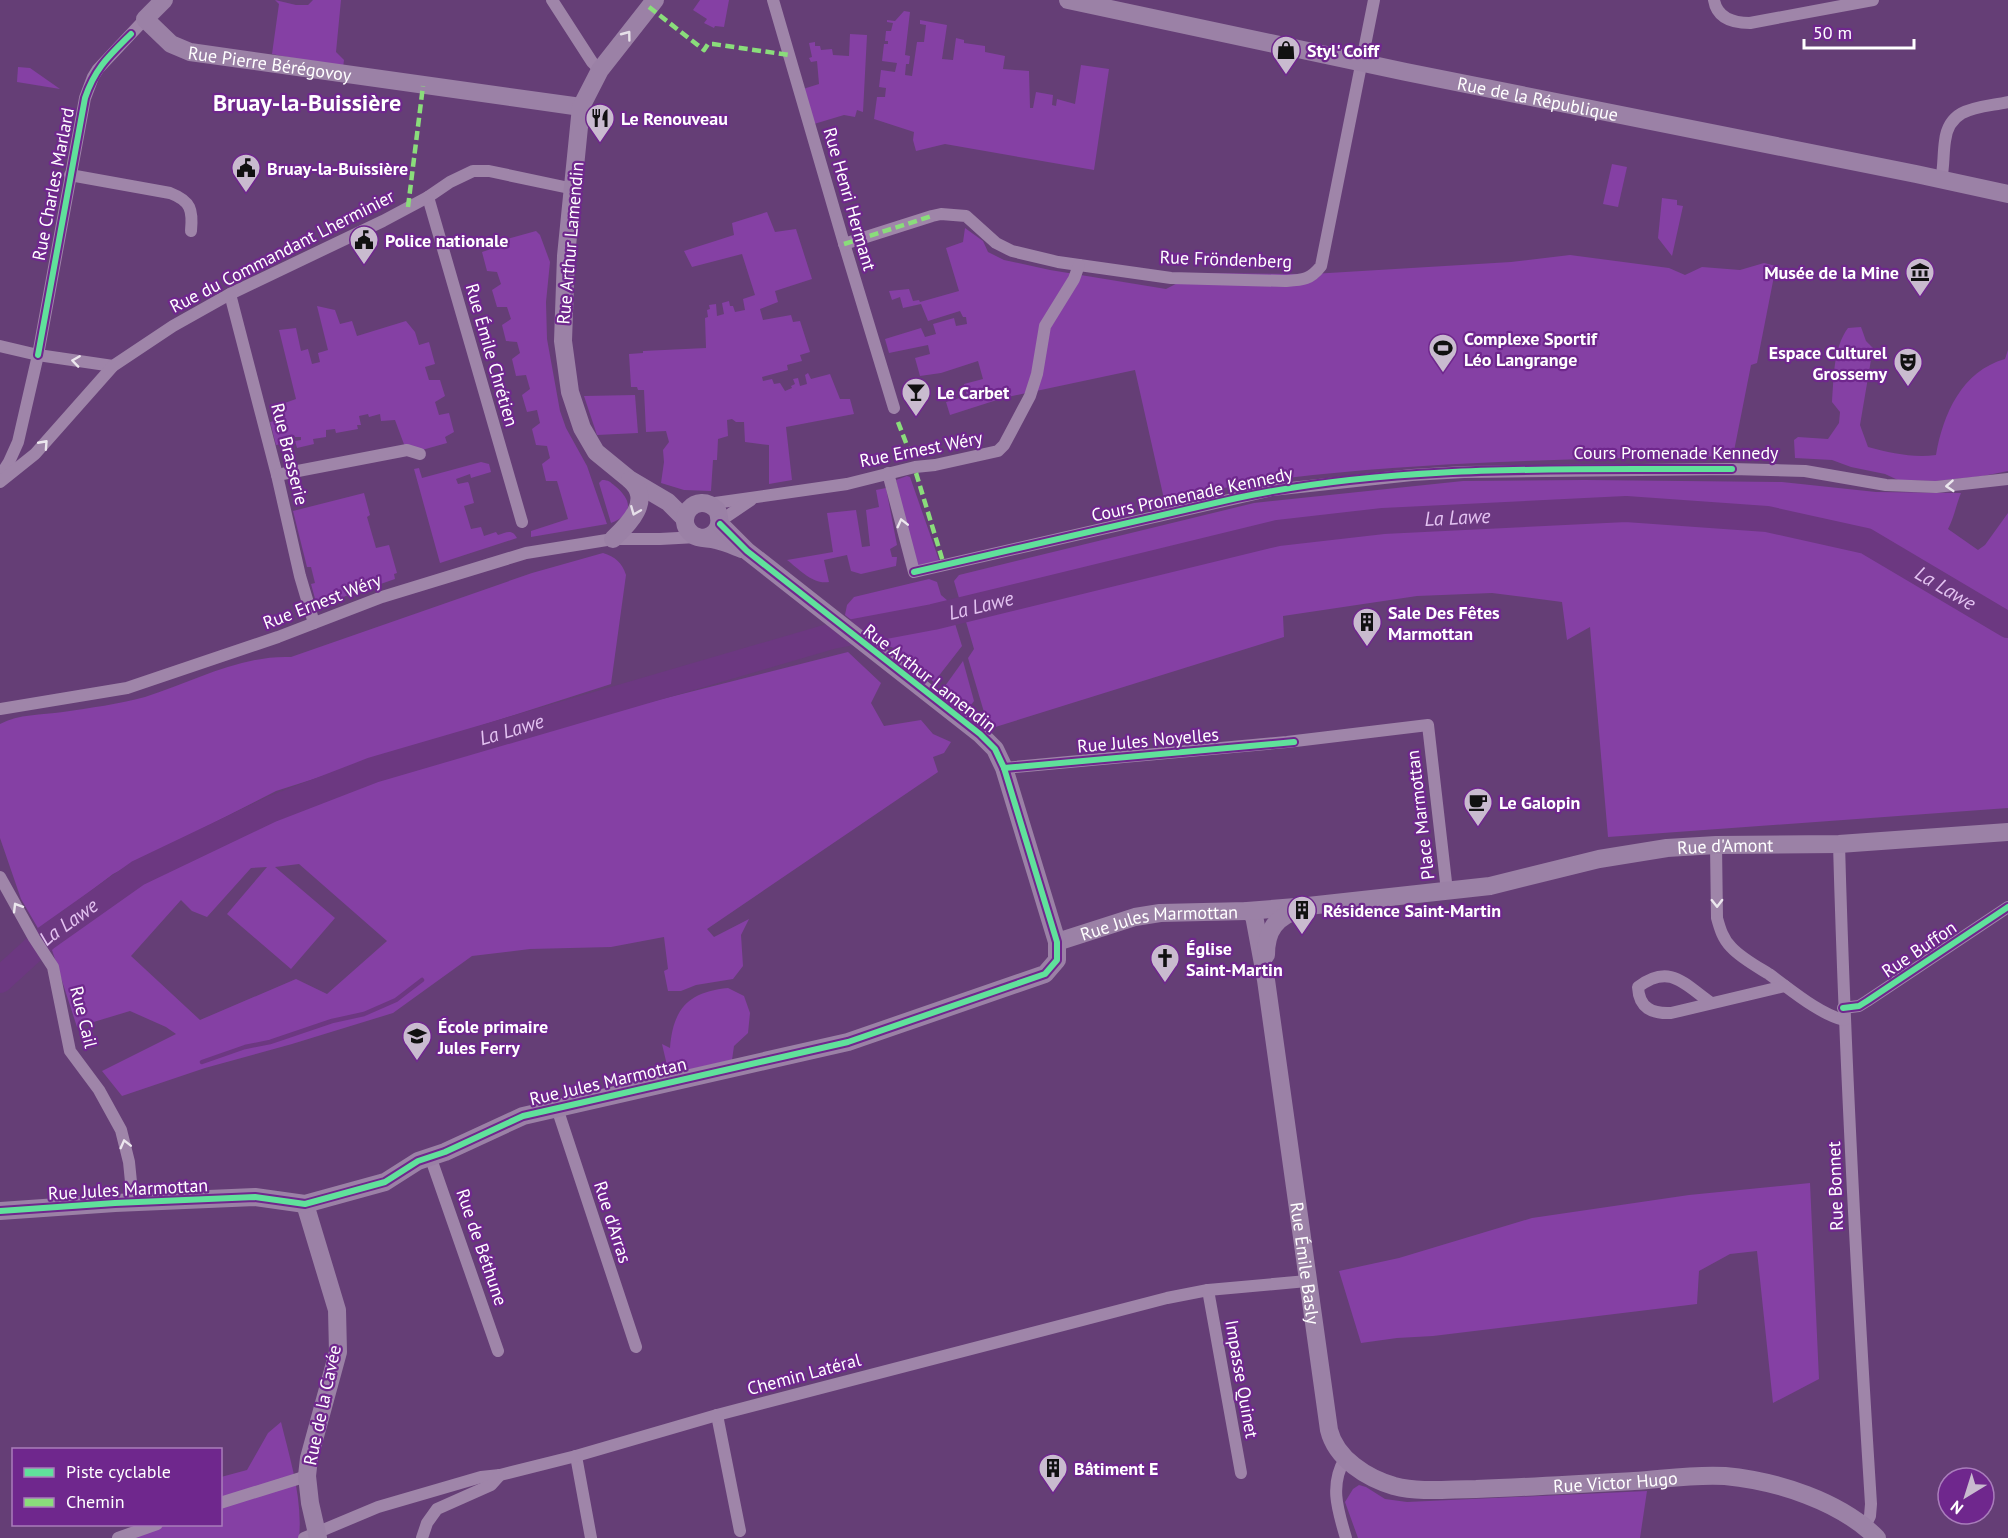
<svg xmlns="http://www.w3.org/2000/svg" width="2008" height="1538" font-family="'PT Sans',sans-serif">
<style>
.green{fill:#8540a4;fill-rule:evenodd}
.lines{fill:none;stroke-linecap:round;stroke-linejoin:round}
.stream{stroke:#6c3881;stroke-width:4.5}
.river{stroke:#6c3881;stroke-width:26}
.street{stroke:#9f85a9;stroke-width:12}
.secondary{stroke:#9b81a6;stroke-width:18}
.quiet{stroke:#8add7b;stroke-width:4.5;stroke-dasharray:9 4.5;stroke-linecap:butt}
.cycleway-casing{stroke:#6f278d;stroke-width:10}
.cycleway{stroke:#60e19b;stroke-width:6}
.oneway{stroke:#e6e0e9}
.oneway2{stroke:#ece7ee}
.labels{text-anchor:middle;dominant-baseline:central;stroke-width:4.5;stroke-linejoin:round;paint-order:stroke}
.poi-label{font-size:18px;font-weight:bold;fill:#fff;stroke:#6f278d;text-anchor:start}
.street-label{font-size:18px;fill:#fff;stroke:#6f278d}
.water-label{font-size:20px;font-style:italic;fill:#e3c2f1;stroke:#6f278d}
.district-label{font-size:24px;font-weight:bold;fill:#fff;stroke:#6f278d}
</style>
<rect width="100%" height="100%" fill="#653e76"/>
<g class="green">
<path d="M275 0 296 5H308L313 0H341L336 52 344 60 343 68 272 54 279 4Z"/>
<path d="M700 0H729L724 27 715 26 714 28 704 23 707 19 693 10Z"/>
<path d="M904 11 910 12 905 55 910 56 909 64H906L905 75 912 76 917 42H924L926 25 920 24V20L947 25 942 59 953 60 956 38 964 40V43L985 46V52L1005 56 1003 69 1029 71 1030 108H1033L1036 92 1053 95 1052 105 1056 106 1057 99 1075 104 1081 65 1109 69 1094 170 945 144 916 151 913 140 914 132 874 119 877 97H885L886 88 879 87 881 70 895 72 897 63 882 61 884 44H888V41H885L886 31H891L893 23 887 22V20L895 21Z"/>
<path d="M850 34 867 35 863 112 857 110 855 117 844 115 814 124 803 89 819 84 817 61 811 62 809 58 812 57 809 43 815 42V46H820L821 50 832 49 833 55 849 56Z"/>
<path d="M18 67 30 68 60 89 17 82Z"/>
<path d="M1612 164 1627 167 1618 207 1603 204Z"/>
<path d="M1662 198 1677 200V205L1683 206 1672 256 1658 238Z"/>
<path d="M767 212 775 232 796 229 812 279 775 291 778 302 760 309 763 320 791 315 793 322 800 321 810 352 800 355 802 361 787 365 788 370 762 377 763 381 772 379 774 384 780 383 785 391 792 388 791 386 795 384 793 379 798 378 800 386 807 384 805 375 808 373 811 379 830 374 840 399H850L854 414 786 427 792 480 769 484V445L745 442 744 422H736L732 419 727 420 728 436 718 439 717 460H713L711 491 684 490 661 483 664 462 663 450 669 442 666 431 646 432 644 390H638L637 387H631L629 354 643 353V351L706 348 705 318 708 317 707 310 710 309 709 305 716 304 717 316 724 314 722 303 729 301 730 306H733L735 312 745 310 743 299 755 295 742 254 692 267 684 251 734 235 732 223Z"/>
<path d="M965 228 983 241 988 252 1004 260 1050 270 1166 289 1197 273 1312 274 1511 262 1570 255 1669 268 1685 275 1702 267 1740 270 1764 263 1776 266 1757 363 1751 365 1733 456C1593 459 1452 460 1313 475 1263 480 1213 490 1164 499L1135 370 1003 398 950 415 946 402 967 396 964 384 983 379 978 361 941 373 920 376 915 358 930 354 928 345 889 353 885 339 921 328 925 337 936 334 933 324 954 318 956 326 967 324 966 317H963L960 311 928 321 921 304 903 308 900 297 892 300 889 291 909 289 913 301 919 300 920 302 959 291 946 248 963 242Z"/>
<path d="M536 231 540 235 550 262 546 302 547 339 560 411 566 428 587 466 607 524 531 537V531L568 519 557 481H546L542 464 550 458 547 446 536 445 532 429 540 423 537 410 527 412 522 395 530 389 526 375 516 376 512 359 520 353 517 342 506 341 502 325 511 319 507 307H497L492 290 501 284 497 272 487 271 482 252 491 249 489 244Z"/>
<path d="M317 306 335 310 340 324 352 321 357 336 406 321 415 332 419 345 429 342 435 364 425 367 429 380H440L445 396 435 402 439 415 449 413 454 432 445 437 447 443 422 450 405 447 395 420 381 421 380 414 369 417 368 414 359 416 361 425H357L358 429 336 433 335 429 326 430V437L313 439 314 444 297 448 295 441 301 440V437H295L294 435 288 437 292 442 276 445 270 422 282 419 280 413 283 411 282 404 296 399 279 330 296 328 301 351 308 349 312 364 320 362 318 353 328 350Z"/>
<path d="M1861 327 1866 341 1873 348 1860 425 1868 447C1891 453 1912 458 1936 455 1943 414 1962 371 2005 359L2008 350V471L1983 476 1936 481 1898 480 1885 474 1851 467 1832 460 1795 458 1794 440 1798 437 1828 439 1839 423 1840 412 1832 402C1834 378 1833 348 1848 328Z"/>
<path d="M635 395 638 433 597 435 584 396Z"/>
<path d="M481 462 489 464 491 472 471 478 470 474 456 479 458 484 468 482 469 484 474 503 464 506 471 529 481 527 484 536 496 532 498 535C507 532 512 529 517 538L440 563 414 469 419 468 422 478Z"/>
<path d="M907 476 910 477 940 563 914 569 896 480Z"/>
<path d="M602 480C609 480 610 482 615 486 632 500 634 514 611 523L599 483Z"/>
<path d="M1585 480 1782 482 1876 492 1961 493C1956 505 1954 518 1948 529L1978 550 1985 545 2008 513V808L1608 837 1590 627 1567 640 1562 602 1492 593 1417 596 1283 616 1284 637 989 729 968 658 974 649 954 581 959 575 1254 503 1463 481Z"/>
<path d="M886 488 897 545 890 549 892 557H897L896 566 861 574 851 571 847 555 824 560 829 582C813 585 799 569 787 560L833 552 827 513 856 510 862 547 870 546 866 510 879 507 876 490Z"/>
<path d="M364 493 370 515 367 517 376 548 389 545 397 573 394 574 395 579 317 606 311 584 315 583 311 567H307L293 511Z"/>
<path d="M603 553C615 557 622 562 626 575L611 684 276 791 113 874 39 930 21 899 0 838V724C19 714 41 715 63 712 90 708 119 704 145 697 193 682 240 655 291 657L532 573Z"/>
<path d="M929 579 937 582 941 595 948 601 962 646 934 682 897 655 901 653H897V649L882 644 845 615 847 605 854 597Z"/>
<path d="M848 652 881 683 871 703 884 726 921 720 933 734 951 742 944 753 933 757 938 772 707 929 714 937 749 919 741 935 743 966 733 979 696 985 681 991H668L664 971 668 969 664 937 611 947 530 949 472 956 393 1013 292 1044 205 1068 122 1096 102 1071 176 1034 166 1027 130 1011 77 1027 51 947 155 870 290 812 377 779 599 715ZM299 864 387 941 327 994 296 979 200 1020 131 956 181 900 192 911 207 917 251 868 267 867 227 914 291 969 335 918 275 867Z"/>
<path d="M963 661 974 701 971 705 945 686Z"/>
<path d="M728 988 744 996 750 1013 748 1033 734 1046 732 1060 669 1074 662 1044 670 1048C673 1008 689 992 728 988Z"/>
<path d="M1810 1183 1819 1379 1773 1403 1757 1251 1730 1254 1699 1271 1697 1304 1433 1336 1397 1338 1361 1343 1339 1271 1399 1258 1532 1218 1689 1195Z"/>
<path d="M281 1422C290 1459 303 1499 299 1538H118L157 1525 220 1524 221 1477 247 1470 268 1433Z"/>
<path d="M1359 1485 1366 1487 1385 1499 1407 1502 1647 1491 1640 1538H1358L1345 1502 1353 1489Z"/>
</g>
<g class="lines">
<path class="stream" d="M202 1062 245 1047 270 1042 332 1021 364 1014 396 1000 422 980"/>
<path class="river" id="s1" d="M0 980 46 938 138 873 272 809 373 770 832 636 933 617 1278 533 1383 521 1626 509 1767 519 1866 541 2008 625"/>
<g class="street">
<path d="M552 0 592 62 600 70"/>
<path d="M773 0 843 240 894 408"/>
<path d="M1714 0C1717 18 1733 23 1750 23L1873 0"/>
<path d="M70 175 170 193C191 201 193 210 191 231"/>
<path d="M1941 180C1944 167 1943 154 1945 141 1949 106 1980 108 2008 102"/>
<path d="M428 197 522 522"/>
<path d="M844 244 932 216 941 214 966 216 996 243 1012 251 1058 262 1171 278 1285 281C1303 280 1310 280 1321 266L1374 0"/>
<path d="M230 294 277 475 300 576 314 623"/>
<path d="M0 346 38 355 113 366"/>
<path d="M888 473 914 572 1272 490 1412 475 1464 472 1732 469 1805 471 1886 485 1936 487 2008 479"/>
<path d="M277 475 407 450 420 454"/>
<path d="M0 476 9 462 18 442 38 355 85 98 93 77 98 69 145 19"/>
<path d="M0 482 35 454 113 366 173 326 230 294 383 221 428 197 450 182 473 171H489L574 189"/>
<path d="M708 504 847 484 915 467 935 465 998 451 1004 445 1030 396 1037 374 1045 326 1074 279 1079 265"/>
<path d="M720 521 751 500"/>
<path d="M0 709 127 688 278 637 382 597 526 553 613 539H660L697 537"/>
<path d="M1004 768 1287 742 1428 725 1447 891"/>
<path d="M1839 844C1845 1064 1857 1284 1871 1504L1870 1516 1865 1526"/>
<path d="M1716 845 1717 918C1720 929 1723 939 1731 947 1741 958 1756 966 1769 974 1790 989 1819 1014 1844 1020"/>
<path d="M0 877 34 938 53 967 70 1051 99 1090 121 1130 129 1162 133 1202"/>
<path d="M1711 1003C1684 984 1670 963 1638 987 1639 1008 1652 1014 1671 1013L1785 986"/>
<path d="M1843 1008 1859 1006 1867 1001 2008 907"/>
<path d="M557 1108 636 1347"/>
<path d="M430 1156 498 1351"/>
<path d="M1208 1290 1241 1473"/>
<path d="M717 1415 740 1531"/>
<path d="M576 1456 591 1538"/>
<path d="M1345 1459C1329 1485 1338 1511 1346 1538"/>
<path d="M220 1503 307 1476"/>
<path d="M118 1538 157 1524"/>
<path d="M304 1538 378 1507 481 1477 500 1475 576 1456 717 1415 1167 1298 1208 1290 1307 1281"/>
<path d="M422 1538 427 1523 437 1509 491 1485 500 1475"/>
</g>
<g class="secondary">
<path id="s2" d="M164 0 145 19 171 44 190 52 581 107"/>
<path d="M655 0 600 70 581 107 566 256 563 341 570 392 582 428 596 452 629 479 668 502 685 519"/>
<path id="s3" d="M1068 0 1406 72 1916 174 2008 194"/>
<path d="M703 538C717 536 723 524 717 510 696 489 672 520 693 535 699 539 708 538 716 540 725 542 734 546 742 549"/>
<path d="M613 539C629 524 653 500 630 480"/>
<path id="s4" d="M1247 911 1254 915 1255 921 1266 980 1329 1430C1336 1459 1367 1478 1394 1486 1421 1493 1449 1489 1476 1489 1529 1487 1581 1484 1634 1481 1664 1479 1695 1474 1725 1476 1777 1481 1840 1501 1877 1538"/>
<path id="s5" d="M1057 942 1135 917 1160 913 1247 911 1308 906 1490 886 1599 859 1667 848 1716 845 1839 844 2008 832"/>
<path d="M1266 955C1266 930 1276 917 1300 909"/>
<path d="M305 1204 337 1310 338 1352 309 1458 307 1476 310 1503 318 1538"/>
<path d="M0 1211 115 1203 255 1197 305 1204 385 1182 418 1161 445 1152 523 1116 848 1042 1045 974 1057 960V942L1004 768 995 749 980 734 747 551 720 524"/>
</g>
<g class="quiet">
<path d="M649 7 704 50 708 44H713L789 55"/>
<path d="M408 207 423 86"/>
<path d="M844 244 932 216"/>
<path d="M898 422 908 448"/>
<path d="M916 473 944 565"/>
</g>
<g class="cycleway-casing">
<g id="cycleway">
<path d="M38 355 85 98C95 68 109 56 131 34"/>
<path d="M914 572 1237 498C1398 463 1569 470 1732 469"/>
<path d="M1004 768 1294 742"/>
<path d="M1843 1008 1859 1006 1867 1001 2008 907"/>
<path d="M0 1211 115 1203 255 1197 305 1204 385 1182 418 1161 445 1152 523 1116 848 1042 1045 974 1057 960V942L1004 768 995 749 980 734 747 551 720 524"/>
</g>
</g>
<use href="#cycleway" class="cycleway"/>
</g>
<defs><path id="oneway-chevron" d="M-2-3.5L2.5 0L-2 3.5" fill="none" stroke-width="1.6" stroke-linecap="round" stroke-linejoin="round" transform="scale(1.5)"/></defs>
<g class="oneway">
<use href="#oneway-chevron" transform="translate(627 35) rotate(-53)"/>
<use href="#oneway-chevron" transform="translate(635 511) rotate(112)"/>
</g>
<g class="oneway2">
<use href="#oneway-chevron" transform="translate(76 361) rotate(-172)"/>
<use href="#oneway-chevron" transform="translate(44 444) rotate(-48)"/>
<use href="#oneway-chevron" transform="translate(1950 486) rotate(176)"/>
<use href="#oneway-chevron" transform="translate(902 523) rotate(-104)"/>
<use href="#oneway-chevron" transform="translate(1717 903) rotate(89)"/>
<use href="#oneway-chevron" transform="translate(17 907) rotate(-121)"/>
<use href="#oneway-chevron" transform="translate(125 1144) rotate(-104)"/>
</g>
<defs>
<g id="shop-pin" transform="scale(1.5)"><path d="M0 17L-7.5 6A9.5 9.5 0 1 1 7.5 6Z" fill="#c9bbcf" stroke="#6f278d"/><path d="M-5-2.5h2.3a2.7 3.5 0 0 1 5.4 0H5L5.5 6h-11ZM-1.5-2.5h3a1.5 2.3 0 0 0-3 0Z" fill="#111"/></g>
<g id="restaurant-pin" transform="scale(1.5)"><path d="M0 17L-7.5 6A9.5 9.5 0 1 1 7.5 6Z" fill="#c9bbcf" stroke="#6f278d"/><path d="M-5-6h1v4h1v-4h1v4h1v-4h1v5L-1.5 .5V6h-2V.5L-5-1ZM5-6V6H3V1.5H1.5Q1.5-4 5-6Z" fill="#111"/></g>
<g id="civic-pin" transform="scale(1.5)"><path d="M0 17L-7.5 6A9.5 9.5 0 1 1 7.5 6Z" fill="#c9bbcf" stroke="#6f278d"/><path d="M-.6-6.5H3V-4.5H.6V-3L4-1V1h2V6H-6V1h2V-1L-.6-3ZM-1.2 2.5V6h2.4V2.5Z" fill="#111"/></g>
<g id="museum-pin" transform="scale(1.5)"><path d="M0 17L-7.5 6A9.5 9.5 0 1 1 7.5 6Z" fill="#c9bbcf" stroke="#6f278d"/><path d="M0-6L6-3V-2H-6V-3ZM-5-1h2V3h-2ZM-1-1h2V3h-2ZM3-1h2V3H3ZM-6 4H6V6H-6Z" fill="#111"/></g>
<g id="stadium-pin" transform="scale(1.5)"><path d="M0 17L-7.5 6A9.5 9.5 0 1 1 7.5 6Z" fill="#c9bbcf" stroke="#6f278d"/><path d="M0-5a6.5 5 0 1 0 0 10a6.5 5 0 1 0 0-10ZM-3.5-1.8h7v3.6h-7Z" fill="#111"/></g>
<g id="theatre-pin" transform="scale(1.5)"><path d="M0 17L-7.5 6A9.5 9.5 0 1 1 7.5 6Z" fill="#c9bbcf" stroke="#6f278d"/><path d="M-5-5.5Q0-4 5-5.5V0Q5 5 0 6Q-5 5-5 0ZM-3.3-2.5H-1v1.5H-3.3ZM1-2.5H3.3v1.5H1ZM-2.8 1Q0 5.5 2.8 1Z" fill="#111"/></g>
<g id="bar-pin" transform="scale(1.5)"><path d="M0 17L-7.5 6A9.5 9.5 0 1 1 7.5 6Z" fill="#c9bbcf" stroke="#6f278d"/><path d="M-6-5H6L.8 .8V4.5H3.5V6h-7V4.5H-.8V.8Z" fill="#111"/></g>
<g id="building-pin" transform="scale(1.5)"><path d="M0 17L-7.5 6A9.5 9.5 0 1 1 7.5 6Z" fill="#c9bbcf" stroke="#6f278d"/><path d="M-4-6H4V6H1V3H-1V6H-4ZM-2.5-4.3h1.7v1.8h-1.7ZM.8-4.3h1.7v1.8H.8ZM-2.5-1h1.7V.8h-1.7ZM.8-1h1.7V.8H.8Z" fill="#111"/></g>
<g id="cafe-pin" transform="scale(1.5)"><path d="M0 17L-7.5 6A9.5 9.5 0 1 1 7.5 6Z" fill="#c9bbcf" stroke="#6f278d"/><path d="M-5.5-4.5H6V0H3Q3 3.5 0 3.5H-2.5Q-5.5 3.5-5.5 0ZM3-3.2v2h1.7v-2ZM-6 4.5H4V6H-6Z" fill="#111"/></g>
<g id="church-pin" transform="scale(1.5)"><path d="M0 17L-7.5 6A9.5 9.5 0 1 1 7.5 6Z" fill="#c9bbcf" stroke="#6f278d"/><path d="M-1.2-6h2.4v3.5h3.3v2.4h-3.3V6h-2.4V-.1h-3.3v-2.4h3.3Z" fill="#111"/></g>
<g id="school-pin" transform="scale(1.5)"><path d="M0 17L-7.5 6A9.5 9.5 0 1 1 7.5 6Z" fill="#c9bbcf" stroke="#6f278d"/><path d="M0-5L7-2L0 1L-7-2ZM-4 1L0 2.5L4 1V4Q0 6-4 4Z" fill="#111"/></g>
</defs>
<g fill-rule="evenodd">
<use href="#shop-pin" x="1286" y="50"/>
<use href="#restaurant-pin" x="600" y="118"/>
<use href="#civic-pin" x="246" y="168"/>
<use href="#civic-pin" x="364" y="240"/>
<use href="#museum-pin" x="1920" y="272"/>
<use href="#stadium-pin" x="1443" y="348"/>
<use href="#theatre-pin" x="1908" y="362"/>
<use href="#bar-pin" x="916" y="392"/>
<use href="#building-pin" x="1367" y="622"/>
<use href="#cafe-pin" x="1478" y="802"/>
<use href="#building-pin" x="1302" y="910"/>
<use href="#church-pin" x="1165" y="958"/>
<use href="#school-pin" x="417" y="1036"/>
<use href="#building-pin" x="1053" y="1468"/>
</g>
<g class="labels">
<g class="poi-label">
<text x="1307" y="50">Styl' Coiff</text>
<text x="621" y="118">Le Renouveau</text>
<text x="267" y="168">Bruay-la-Buissière</text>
<text x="385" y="240">Police nationale</text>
<text x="1899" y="272" text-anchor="end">Musée de la Mine</text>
<text x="1464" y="338">Complexe Sportif<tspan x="1464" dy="21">Léo Langrange</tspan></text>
<text x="1887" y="352" text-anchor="end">Espace Culturel<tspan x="1887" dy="21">Grossemy</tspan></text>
<text x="937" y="392">Le Carbet</text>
<text x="1388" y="612">Sale Des Fêtes<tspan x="1388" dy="21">Marmottan</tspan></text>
<text x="1499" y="802">Le Galopin</text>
<text x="1323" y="910">Résidence Saint-Martin</text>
<text x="1186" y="948">Église<tspan x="1186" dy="21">Saint-Martin</tspan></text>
<text x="438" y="1026">École primaire<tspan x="438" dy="21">Jules Ferry</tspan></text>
<text x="1074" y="1468">Bâtiment E</text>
</g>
<g class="street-label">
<text stroke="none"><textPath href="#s2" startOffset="164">Rue Pierre Bérégovoy</textPath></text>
<text stroke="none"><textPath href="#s3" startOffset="480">Rue de la République</textPath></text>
<text transform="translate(53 184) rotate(-79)">Rue Charles Marlard</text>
<text transform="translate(850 199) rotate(74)">Rue Henri Hermant</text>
<text transform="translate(570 243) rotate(-85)">Rue Arthur Lamendin</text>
<text transform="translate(282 251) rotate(-27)">Rue du Commandant Lherminier</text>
<text transform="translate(1226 259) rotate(2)">Rue Fröndenberg</text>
<text transform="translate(492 355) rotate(74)">Rue Émile Chrétien</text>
<text transform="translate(921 449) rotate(-11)">Rue Ernest Wéry</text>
<text x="1676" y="452">Cours Promenade Kennedy</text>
<text transform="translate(290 454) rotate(76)">Rue Brasserie</text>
<text transform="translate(1192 494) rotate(-12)">Cours Promenade Kennedy</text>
<text transform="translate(322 601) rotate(-21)">Rue Ernest Wéry</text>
<text transform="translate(930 678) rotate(38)">Rue Arthur Lamendin</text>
<text transform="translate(1148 740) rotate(-5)">Rue Jules Noyelles</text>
<text transform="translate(1420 815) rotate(-97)">Place Marmottan</text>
<text stroke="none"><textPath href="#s5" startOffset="678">Rue d'Amont</textPath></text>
<text stroke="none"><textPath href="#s5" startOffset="105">Rue Jules Marmottan</textPath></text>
<text transform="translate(1919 949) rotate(-34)">Rue Buffon</text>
<text transform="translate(84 1017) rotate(76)">Rue Cail</text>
<text transform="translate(608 1081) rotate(-13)">Rue Jules Marmottan</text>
<text transform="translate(1835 1186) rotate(-92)">Rue Bonnet</text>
<text transform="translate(128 1189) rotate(-3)">Rue Jules Marmottan</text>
<text transform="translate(613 1222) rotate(72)">Rue d'Arras</text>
<text transform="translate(482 1247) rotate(71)">Rue de Béthune</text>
<text stroke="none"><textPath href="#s4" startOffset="360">Rue Émile Basly</textPath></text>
<text transform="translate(804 1374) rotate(-15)">Chemin Latéral</text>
<text transform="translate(1242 1379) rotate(80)">Impasse Quinet</text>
<text transform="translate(322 1405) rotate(-78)">Rue de la Cavée</text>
<text stroke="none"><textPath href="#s4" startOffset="840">Rue Victor Hugo</textPath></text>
</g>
<g class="water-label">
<text stroke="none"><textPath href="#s1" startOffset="1548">La Lawe</textPath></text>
<text stroke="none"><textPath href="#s1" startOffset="2052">La Lawe</textPath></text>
<text stroke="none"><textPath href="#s1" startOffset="1062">La Lawe</textPath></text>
<text stroke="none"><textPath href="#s1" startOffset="576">La Lawe</textPath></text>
<text stroke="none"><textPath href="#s1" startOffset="90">La Lawe</textPath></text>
</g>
<g class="district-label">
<text x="307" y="102">Bruay-la-Buissière</text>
</g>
</g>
<rect x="12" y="1448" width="210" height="78" fill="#6f278d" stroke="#a97dbb" stroke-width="1.5"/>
<rect x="24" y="1468" width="30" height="9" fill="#60e19b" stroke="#a97dbb" stroke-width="1.5"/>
<text x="66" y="1478" font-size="18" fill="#ffffff">Piste cyclable</text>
<rect x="24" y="1498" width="30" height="9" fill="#8add7b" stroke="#a97dbb" stroke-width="1.5"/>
<text x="66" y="1508" font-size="18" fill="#ffffff">Chemin</text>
<g transform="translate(1966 1496) rotate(218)"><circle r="28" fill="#6f278d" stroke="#a97dbb" stroke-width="1.5"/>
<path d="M0-4.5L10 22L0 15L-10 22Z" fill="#c9bbcf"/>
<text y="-9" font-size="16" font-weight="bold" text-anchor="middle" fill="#ffffff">N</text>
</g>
<path d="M1804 39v9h110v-9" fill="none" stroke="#ffffff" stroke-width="3"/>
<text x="1813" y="39" font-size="18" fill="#ffffff" stroke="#6f278d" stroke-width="4.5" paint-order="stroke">50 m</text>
</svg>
